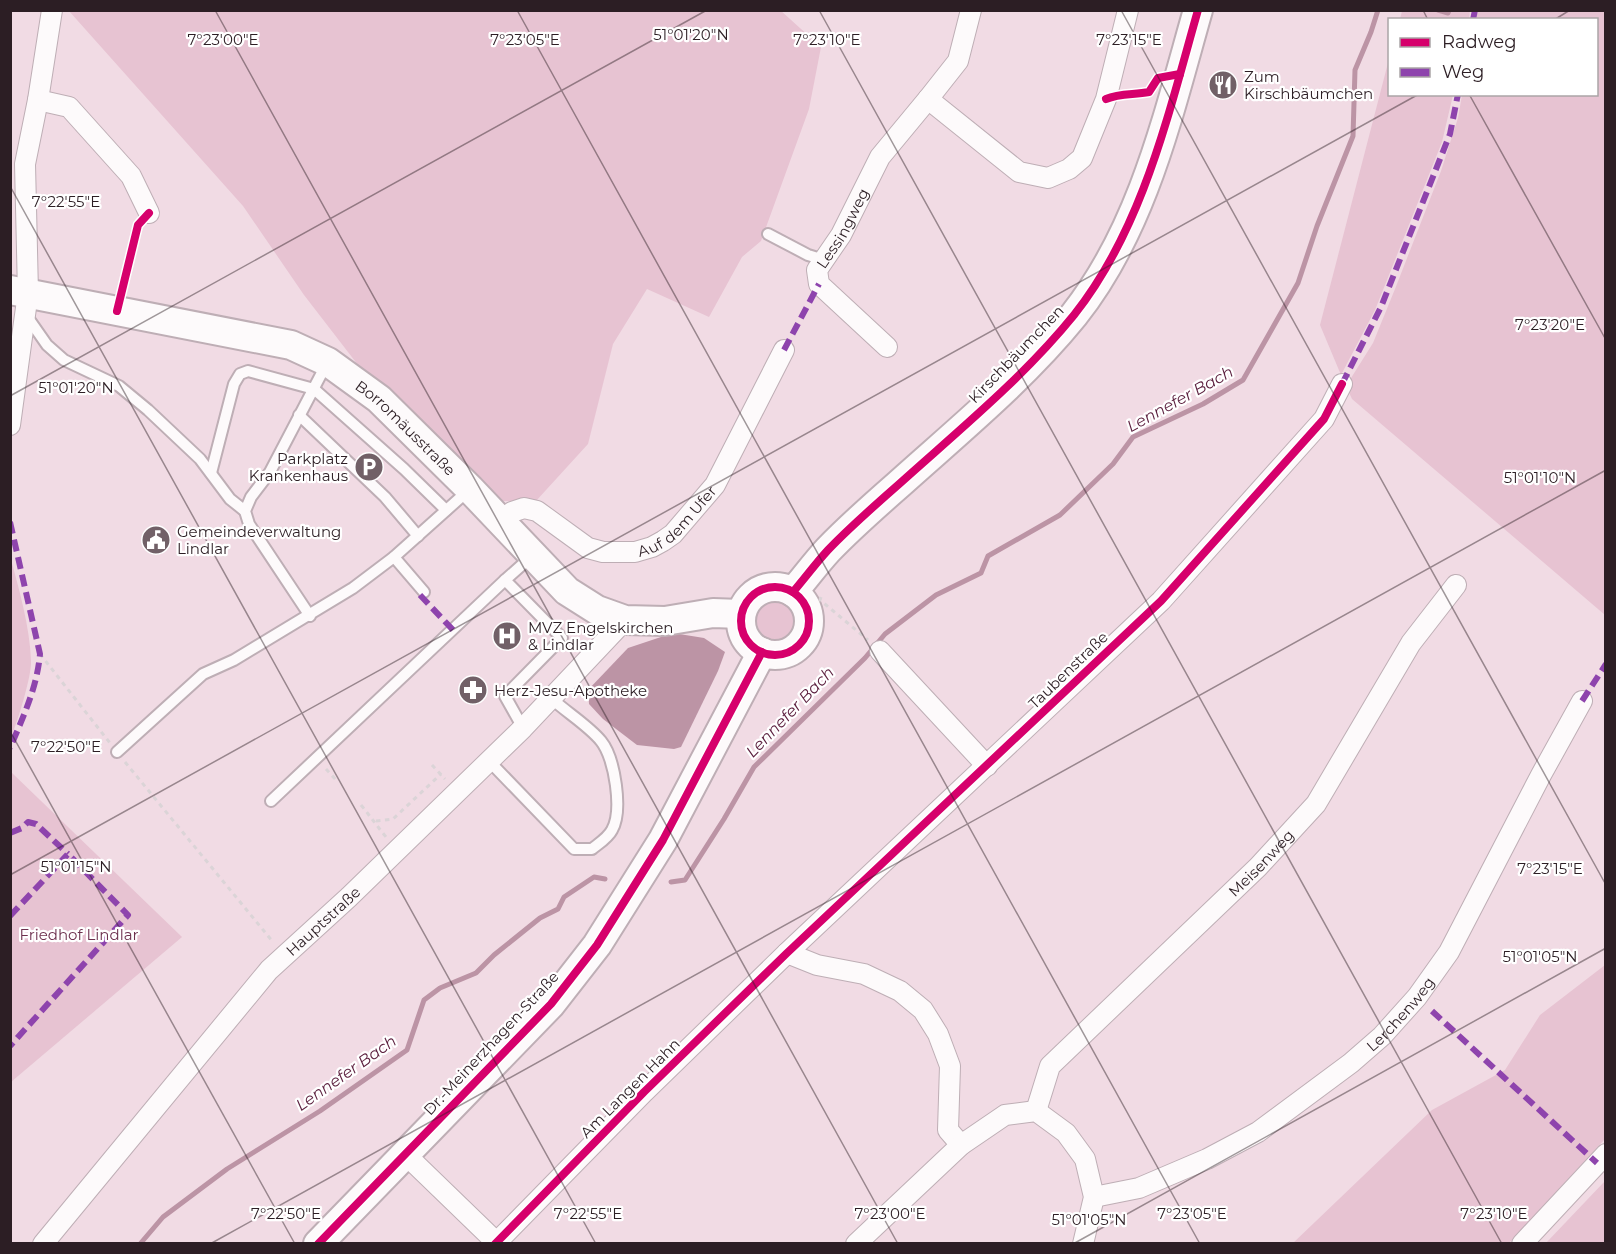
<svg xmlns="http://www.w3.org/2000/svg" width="1616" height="1254" font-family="Montserrat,sans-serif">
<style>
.green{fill:#e7c3d2}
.water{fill:#bc94a5}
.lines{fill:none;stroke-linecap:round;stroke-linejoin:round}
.stream{stroke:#bc94a5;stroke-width:5}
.lane-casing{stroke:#beaeb5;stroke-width:14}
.street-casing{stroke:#beaeb5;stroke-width:22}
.secondary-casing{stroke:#beaeb5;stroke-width:32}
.path{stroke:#dbd4d7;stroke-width:3;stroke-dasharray:4.5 4.5;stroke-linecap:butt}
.lane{stroke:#fdfafb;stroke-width:10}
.street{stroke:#fdfafb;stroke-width:20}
.secondary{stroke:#fdfafb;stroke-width:28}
.quiet{stroke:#8e44ad;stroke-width:6;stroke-dasharray:12 6;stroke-linecap:butt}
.cycleway-casing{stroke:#fff;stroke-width:11}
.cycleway{stroke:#d6006c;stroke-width:8}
.ticks{fill:none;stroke:#2c1e24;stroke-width:1.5;stroke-opacity:0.45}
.labels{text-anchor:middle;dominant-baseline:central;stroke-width:4.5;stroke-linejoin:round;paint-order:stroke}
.poi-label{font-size:15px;fill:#2c1e24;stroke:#fff;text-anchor:start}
.street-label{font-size:15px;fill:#2c1e24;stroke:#fff}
.park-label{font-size:15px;fill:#6d304e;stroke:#fff}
.water-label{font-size:16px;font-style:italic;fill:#5c203f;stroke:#fff}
.ticks-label{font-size:15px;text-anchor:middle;fill:#2c1e24;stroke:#fff;stroke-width:4.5;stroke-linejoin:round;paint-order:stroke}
</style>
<rect width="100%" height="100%" fill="#f1dbe4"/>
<g class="green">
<path d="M780 10 821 47 809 109 761 241 742 257 709 317 647 289 613 344 588 444 536 501H500L392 391 358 365 304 295 243 206 69 11Z"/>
<path d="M1402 11V10L1470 11 1469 19H1400Z"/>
<path d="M1478 11H1605V615L1352 399 1346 386 1373 343 1395 289 1441 171 1458 118 1462 95 1596 94V20L1476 19Z"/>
<path d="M1389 59 1390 94 1453 95 1442 142 1393 265 1375 310 1341 375 1320 325Z"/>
<path d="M10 556C19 589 30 627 31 661 32 675 17 724 11 737Z"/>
<circle cx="774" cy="619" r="21"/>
<path d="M11 772 182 937 11 1082H10Z"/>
<path d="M1605 965V1139L1509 1243 1292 1244 1432 1110 1505 1070 1540 1015Z"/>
<path d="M1605 1181V1243H1546Z"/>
</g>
<path class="water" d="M673 633 704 638 725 652 718 671 681 747 674 749 637 745 603 719 589 704 588 690 628 648Z"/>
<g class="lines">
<g class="stream">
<path d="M1438 10 1448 13 1449 10"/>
<path d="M671 882 685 880 724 819 754 767 865 658 885 634 936 595 981 573 988 556 1060 515 1113 464 1133 437 1203 404 1243 380 1298 283 1317 226 1353 136 1355 70 1371 32 1378 10"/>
<path d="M140 1244 163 1217 227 1169 320 1111 407 1050 424 1000 440 988 476 973 494 955 540 918 558 909 564 897 594 877 605 879"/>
</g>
<g class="lane-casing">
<g id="lane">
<path d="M768 234 808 255 824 260"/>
<path d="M26 315 47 345 64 360 119 386 148 410 200 459 230 499 245 511"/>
<path d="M299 415 385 497 418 536"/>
<path d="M211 473 234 384 240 374 248 371 314 389 404 469 446 510"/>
<path d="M394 557 424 592"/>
<path d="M310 616 249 524 245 511 251 497 270 472 327 363"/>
<path d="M523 728 505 696 562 638 505 580 532 556"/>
<path d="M117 752 203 674 234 660 353 588 394 557 470 489"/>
<path d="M489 761 574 849H592C598 844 608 838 612 830 623 811 615 758 601 741 589 726 566 712 551 698"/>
<path d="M271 801 505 580"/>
</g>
</g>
<g class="street-casing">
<g id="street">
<path d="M971 10 958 61 928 99 1019 172 1048 178 1069 169 1082 158 1106 99 1128 10"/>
<path d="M38 100 69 107 131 176 149 213"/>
<path id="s1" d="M887 347 819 284 817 270 841 235 880 157 928 99"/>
<path d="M10 425 28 293 25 164 38 100 52 10"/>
<path id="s2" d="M501 521 512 512 524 508 537 511 588 548 603 552H635L652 547 663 541 673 534 715 485 784 350"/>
<path d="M880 651 987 766"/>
<path d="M787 953 817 965 864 974 900 991 923 1010 938 1034 950 1066 948 1130 961 1145"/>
<path id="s3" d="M1036 1111 1050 1066 1258 867 1316 804 1411 643 1456 585"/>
<path d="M404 1153 496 1242"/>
<path id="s4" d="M1094 1197 1139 1188 1207 1159 1258 1132 1351 1063 1382 1036 1417 997 1449 952 1541 775 1582 701"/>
<path id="s5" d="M43 1244 269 970 349 897 523 728 625 620"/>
<path d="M495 1244 644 1092 787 953 1161 601 1324 419 1342 384"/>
<path d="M856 1244 961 1145 1005 1115 1036 1111 1066 1133 1085 1159 1094 1197 1083 1244"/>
<path d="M1522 1244 1606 1154"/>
</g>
</g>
<g class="secondary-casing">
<g id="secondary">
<path id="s6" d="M10 290 291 345 328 362 379 399 470 489 567 591 597 610 625 620 665 621 713 613 741 614"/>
<circle cx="775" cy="621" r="34"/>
<path d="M793 592C805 578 816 563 828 550 850 527 874 506 898 485 958 431 1023 378 1074 315 1143 228 1168 115 1198 10"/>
<path d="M318 1244 551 1004 597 945 663 840 762 652"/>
</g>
</g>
<g class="path">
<path d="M821 597 820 600 868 640"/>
<path d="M40 654 110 743"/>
<path d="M125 762 273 942"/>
<path d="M432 765 445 779"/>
<path d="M326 769 337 781"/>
<path d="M361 805C370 816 377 826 386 837"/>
<path d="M376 821 393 819 441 774"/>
</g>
<use href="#lane" class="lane"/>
<use href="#street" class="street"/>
<use href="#secondary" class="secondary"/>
<g class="quiet">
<path d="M1473 20 1475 10"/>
<path d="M784 350 819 284"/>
<path d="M1342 384 1381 307 1450 134 1458 94"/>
<path d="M10 522 40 654C37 688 23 717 10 748"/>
<path d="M420 595 453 630"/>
<path d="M1582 701 1606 664"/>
<path d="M10 833 22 828 28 822 36 824 68 854"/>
<path d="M10 916 68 854 128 915 10 1046"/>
<path d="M1432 1011 1597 1163"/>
</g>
<g class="cycleway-casing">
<g id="cycleway">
<path d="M1106 99C1120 93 1134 95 1149 92L1158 78 1180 74"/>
<path d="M117 311 138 225 149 213"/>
<circle cx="775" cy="621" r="34"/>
<path d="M793 592C805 578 816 563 828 550 850 527 874 506 898 485 958 431 1023 378 1074 315 1143 228 1168 115 1198 10"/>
<path d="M318 1244 551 1004 597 945 663 840 762 652"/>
<path d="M495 1244 644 1092 787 953 1161 601 1324 419 1342 384"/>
</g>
</g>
<use href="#cycleway" class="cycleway"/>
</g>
<path class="ticks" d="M215 10 898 1244M517 10 1200 1244M819 10 1502 1244M1121 10 1606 885M1423 10 1428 20M1554 20 1570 10M1469 94 1606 340M10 186 596 1244M10 396 707 10M10 731 295 1244M10 875 1419 94M210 1244 1606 470M1073 1244 1606 948"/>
<defs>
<g id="restaurant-disc" transform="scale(1.5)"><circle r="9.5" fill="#716067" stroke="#fff"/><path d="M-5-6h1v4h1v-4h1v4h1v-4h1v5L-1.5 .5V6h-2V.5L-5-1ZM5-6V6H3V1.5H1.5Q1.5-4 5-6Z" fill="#fff"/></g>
<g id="parking-disc" transform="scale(1.5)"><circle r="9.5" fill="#716067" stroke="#fff"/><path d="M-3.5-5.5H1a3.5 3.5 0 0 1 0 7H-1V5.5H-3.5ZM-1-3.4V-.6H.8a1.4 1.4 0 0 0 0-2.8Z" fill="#fff"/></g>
<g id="civic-disc" transform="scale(1.5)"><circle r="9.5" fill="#716067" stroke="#fff"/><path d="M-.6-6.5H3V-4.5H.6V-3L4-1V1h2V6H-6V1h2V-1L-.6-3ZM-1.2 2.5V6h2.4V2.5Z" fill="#fff"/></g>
<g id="hospital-disc" transform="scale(1.5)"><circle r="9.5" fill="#716067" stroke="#fff"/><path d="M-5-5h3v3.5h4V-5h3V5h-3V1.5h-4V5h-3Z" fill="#fff"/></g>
<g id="pharmacy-disc" transform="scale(1.5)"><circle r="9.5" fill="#716067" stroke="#fff"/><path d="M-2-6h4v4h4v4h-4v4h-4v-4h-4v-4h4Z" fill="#fff"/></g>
</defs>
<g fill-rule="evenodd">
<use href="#restaurant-disc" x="1223" y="85"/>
<use href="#parking-disc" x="369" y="467"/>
<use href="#civic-disc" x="156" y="540"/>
<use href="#hospital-disc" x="507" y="636"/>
<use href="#pharmacy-disc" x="473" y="690"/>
</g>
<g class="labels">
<g class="poi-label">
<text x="1244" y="76">Zum<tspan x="1244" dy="17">Kirschbäumchen</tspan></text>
<text x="348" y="458" text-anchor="end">Parkplatz<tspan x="348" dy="17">Krankenhaus</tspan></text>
<text x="177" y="531">Gemeindeverwaltung<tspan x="177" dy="17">Lindlar</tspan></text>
<text x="528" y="627">MVZ Engelskirchen<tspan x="528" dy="17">&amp; Lindlar</tspan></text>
<text x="494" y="690">Herz-Jesu-Apotheke</text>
</g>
<g class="street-label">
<text stroke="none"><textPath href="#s1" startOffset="156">Lessingweg</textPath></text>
<text transform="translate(1016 354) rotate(-46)">Kirschbäumchen</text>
<text stroke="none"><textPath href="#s6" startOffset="429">Borromäusstraße</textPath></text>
<text stroke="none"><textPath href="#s2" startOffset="204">Auf dem Ufer</textPath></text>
<text transform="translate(1068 670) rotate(-44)">Taubenstraße</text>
<text stroke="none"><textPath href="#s3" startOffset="340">Meisenweg</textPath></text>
<text stroke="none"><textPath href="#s5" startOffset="428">Hauptstraße</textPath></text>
<text stroke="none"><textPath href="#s4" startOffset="363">Lerchenweg</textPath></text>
<text transform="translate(491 1043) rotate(-47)">Dr.-Meinerzhagen-Straße</text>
<text transform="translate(630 1088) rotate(-45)">Am Langen Hahn</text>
</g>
<g class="park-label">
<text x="79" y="934">Friedhof Lindlar</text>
</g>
<g class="water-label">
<text transform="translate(1180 399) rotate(-29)">Lennefer Bach</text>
<text transform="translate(790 712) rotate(-46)">Lennefer Bach</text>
<text transform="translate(346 1073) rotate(-35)">Lennefer Bach</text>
</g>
</g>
<g class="ticks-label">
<text x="691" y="40">51°01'20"N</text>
<text x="223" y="45">7°23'00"E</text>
<text x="525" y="45">7°23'05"E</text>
<text x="827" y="45">7°23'10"E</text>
<text x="1129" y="45">7°23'15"E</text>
<text x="66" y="207">7°22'55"E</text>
<text x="1550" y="330">7°23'20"E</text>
<text x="76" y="393">51°01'20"N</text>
<text x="1540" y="483">51°01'10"N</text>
<text x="66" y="752">7°22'50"E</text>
<text x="76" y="872">51°01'15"N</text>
<text x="1550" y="874">7°23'15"E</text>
<text x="1540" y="962">51°01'05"N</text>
<text x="286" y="1219">7°22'50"E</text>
<text x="588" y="1219">7°22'55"E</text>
<text x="890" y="1219">7°23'00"E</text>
<text x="1192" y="1219">7°23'05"E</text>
<text x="1494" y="1219">7°23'10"E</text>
<text x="1089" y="1225">51°01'05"N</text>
</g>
<rect width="1616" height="1254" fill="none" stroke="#2c1e24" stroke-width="24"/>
<rect x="1388" y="18" width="210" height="78" fill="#ffffff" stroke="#aba5a7" stroke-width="1.5"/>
<rect x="1400" y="38" width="30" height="9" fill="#d6006c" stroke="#aba5a7" stroke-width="1.5"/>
<text x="1442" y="48" font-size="18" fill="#2c1e24">Radweg</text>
<rect x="1400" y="68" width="30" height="9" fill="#8e44ad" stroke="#aba5a7" stroke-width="1.5"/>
<text x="1442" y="78" font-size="18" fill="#2c1e24">Weg</text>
</svg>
